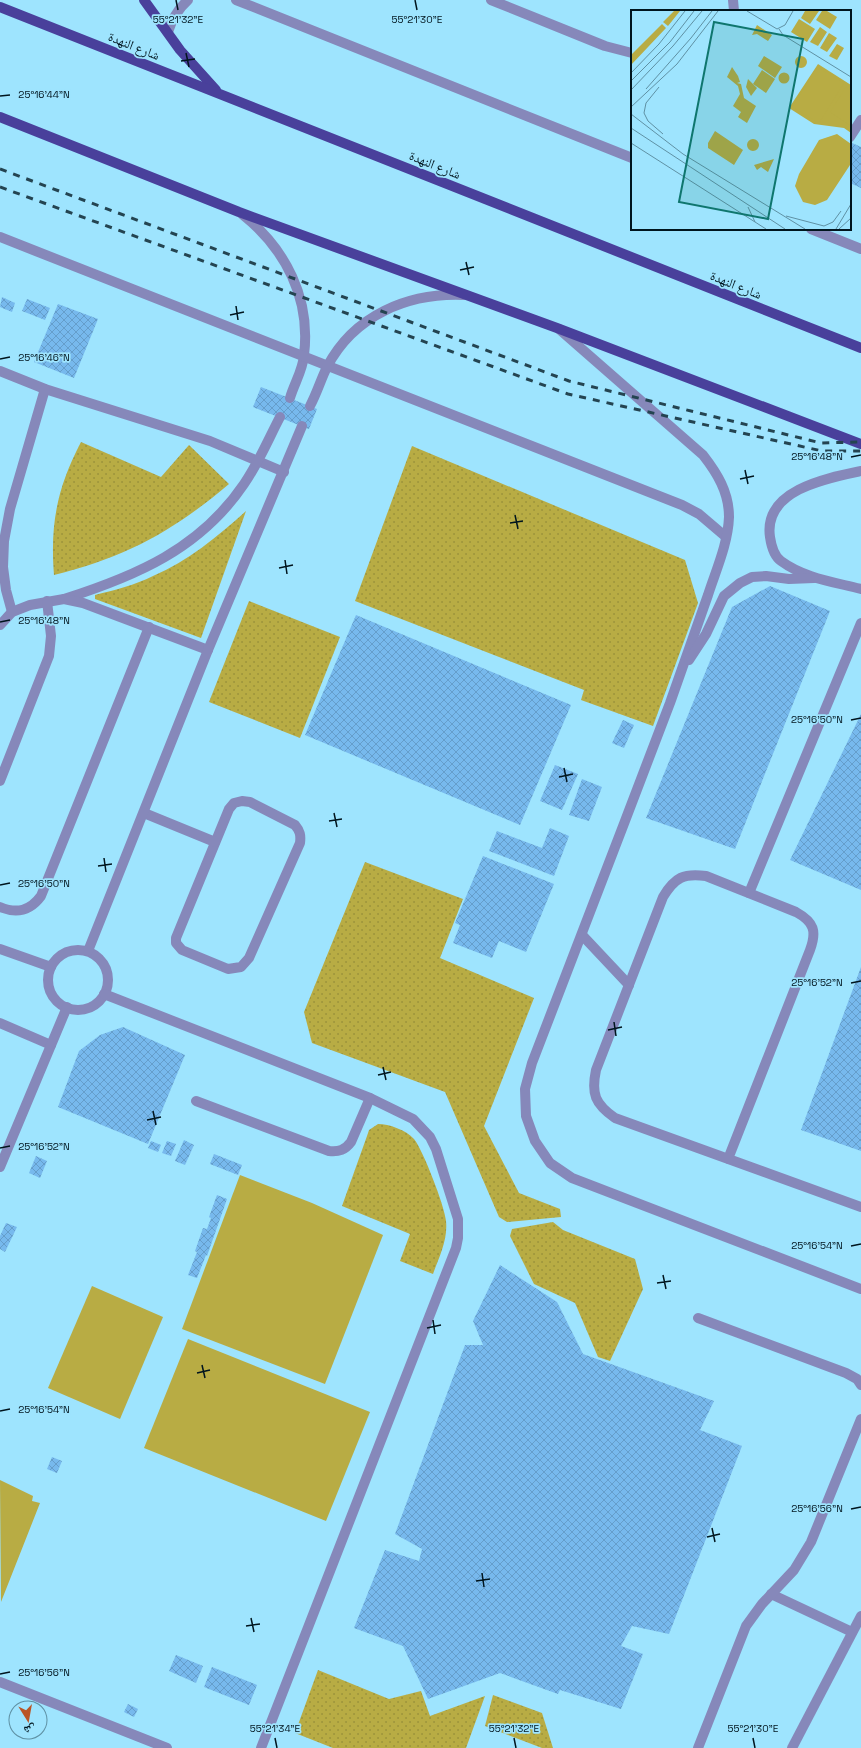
<svg xmlns="http://www.w3.org/2000/svg" width="861" height="1748" font-family="'Space Grotesk','Noto Naskh Arabic',sans-serif">
<style>
.grass{fill:url(#grass-dots)}
.pitch{fill:#b8ac44}
.building{fill:url(#building-cross-hatch)}
.lines{fill:none;stroke-linecap:round;stroke-linejoin:round}
.service{stroke:#8688ba;stroke-width:10}
.minor{stroke:#8688ba;stroke-width:10}
.primary{stroke:#49409b;stroke-width:10}
.rail{stroke:#244451;stroke-width:3;stroke-dasharray:7 7;stroke-linecap:butt}
.ticks{fill:none;stroke:#00151e;stroke-width:1.5}
.labels{text-anchor:middle;dominant-baseline:central;stroke-width:3.5;stroke-linejoin:round;paint-order:stroke}
.street-label{font-size:13px;fill:#00151e;stroke:#9ee4fe}
.inset-road{fill:none;stroke:#5f91a4;stroke-width:1}
.view{fill:#0f766e;fill-opacity:0.15;stroke:#0f766e;stroke-width:2}
.inset-edge{fill:none;stroke:#00151e;stroke-width:2}
.ticks-label{font-size:10px;text-anchor:middle;fill:#00151e;stroke:#9ee4fe;stroke-width:3.5;stroke-linejoin:round;paint-order:stroke}
</style>
<defs>
<pattern id="grass-dots" width="8" height="8" patternUnits="userSpaceOnUse"><rect width="8" height="8" fill="#b8ac44"/><path d="M2 2h.1M6 6h.1" fill="none" stroke="#9c933b" stroke-width="1.8" stroke-linecap="round"/></pattern>
<pattern id="building-cross-hatch" width="8" height="8" patternUnits="userSpaceOnUse"><rect width="8" height="8" fill="#77b9ed"/><path d="M0 0l8 8M0 8l8-8" fill="none" stroke="#659ecb"/></pattern>
</defs>
<rect width="100%" height="100%" fill="#9ee4fe"/>
<g class="grass">
<path d="M81 442 161 477 189 445 229 484C172 532 126 557 54 575 50 524 57 488 81 442Z"/>
<path d="M412 446 685 560 698 603 653 726 581 700 584 690 355 601Z"/>
<path d="M246 511 201 638 95 599V595C115 590 135 585 153 576 188 561 217 537 246 511Z"/>
<path d="M249 601 340 637 300 738 209 702Z"/>
<path d="M365 862 463 899 440 958 534 998 484 1126 519 1193 560 1209 561 1217 507 1222 499 1217 445 1092 312 1043 304 1012Z"/>
<path d="M378 1124C389 1124 406 1130 414 1139 423 1150 445 1207 446 1221 448 1240 439 1257 433 1274L400 1261 410 1234 342 1206 367 1136 369 1130Z"/>
<path d="M553 1222 563 1230 635 1259 643 1289 610 1361 598 1357 575 1303 534 1284 510 1236 512 1229Z"/>
<path d="M318 1670 389 1699 421 1691 430 1716 485 1696 466 1748H333L295 1733Z"/>
<path d="M493 1695 542 1713 553 1748H542L485 1726Z"/>
</g>
<g class="pitch">
<path d="M240 1175 312 1203 383 1235 325 1384 182 1329Z"/>
<path d="M92 1286 163 1317 120 1419 48 1388Z"/>
<path d="M188 1339 370 1412 326 1521 144 1448Z"/>
<path d="M0 1480 33 1496 32 1501 40 1503 1 1602Z"/>
</g>
<g class="building">
<path d="M850 142 861 147V188L850 183Z"/>
<path d="M2 297 15 303 12 312 0 307Z"/>
<path d="M27 299 50 308 45 320 22 311Z"/>
<path d="M58 304 98 319 74 378 34 362Z"/>
<path d="M261 387 317 409 309 429 253 407Z"/>
<path d="M770 586 830 611 735 849 646 818 732 607Z"/>
<path d="M356 615 571 705 520 825 305 735Z"/>
<path d="M861 714V890L790 860Z"/>
<path d="M623 720 634 725 624 748 612 743Z"/>
<path d="M555 765 578 774 562 810 540 801Z"/>
<path d="M582 779 602 787 589 821 569 815Z"/>
<path d="M550 828 569 836 554 876 489 851 497 831 542 848Z"/>
<path d="M483 856 554 884 526 952 499 941 492 958 453 943 460 925 455 923Z"/>
<path d="M861 967V1151L801 1130Z"/>
<path d="M123 1027 185 1055 148 1144 58 1107 79 1051 100 1035Z"/>
<path d="M184 1140 194 1145 185 1165 175 1161Z"/>
<path d="M151 1141 161 1145 158 1152 148 1148Z"/>
<path d="M167 1141 176 1144 171 1156 162 1153Z"/>
<path d="M214 1154 242 1165 238 1175 210 1164Z"/>
<path d="M36 1156 47 1161 40 1178 29 1173Z"/>
<path d="M217 1195 227 1199 207 1256 206 1255 197 1278 188 1275 197 1252 195 1251 203 1228 207 1229 211 1218 209 1217Z"/>
<path d="M6 1223 17 1227 5 1252 0 1249V1236Z"/>
<path d="M500 1265 557 1302 583 1354 714 1401 700 1430 742 1446 669 1634 632 1626 621 1646 643 1654 621 1709 560 1690 558 1694 500 1673 428 1699 403 1646 354 1628 385 1550 419 1561 422 1549 395 1534 465 1345H483L473 1321Z"/>
<path d="M52 1457 62 1461 57 1473 47 1469Z"/>
<path d="M176 1655 203 1666 196 1683 169 1671Z"/>
<path d="M212 1667 257 1685 249 1705 204 1687Z"/>
<path d="M128 1704 138 1709 134 1717 124 1712Z"/>
</g>
<g class="lines">
<g class="service">
<path d="M491 0 605 46 632 53"/>
<path d="M733 0 734 11"/>
<path d="M850 137 861 120"/>
<path d="M242 214C286 249 311 299 304 355 303 370 294 384 290 398"/>
<path d="M0 237 682 505 699 514 726 537"/>
<path d="M559 329 703 455C717 473 729 492 729 517 728 544 716 570 708 595 695 631 683 667 670 703 624 823 579 943 532 1063L525 1089 526 1116 535 1141 550 1163 572 1178 861 1289"/>
<path d="M0 371 45 389 210 441 284 472"/>
<path d="M310 406C317 393 321 379 327 367 354 315 408 293 463 295"/>
<path d="M861 471C827 478 763 490 770 537 771 544 774 556 781 561 804 578 834 582 861 589"/>
<path d="M64 599C136 576 200 549 244 484 258 464 268 440 280 417"/>
<path d="M12 612 6 590 3 567 4 541 10 509 45 389"/>
<path d="M0 625 12 612 30 605 64 599 83 603 208 650"/>
<path d="M689 660 706 634 724 596 740 583 752 577 766 576 789 579 814 578"/>
<path d="M0 781 49 656 51 636 47 601"/>
<path d="M242 801 250 802 295 825C300 831 301 835 300 843L249 958 241 967 228 969 182 950 176 943V938L229 809 234 803Z"/>
<path d="M144 813 215 842"/>
<path d="M749 893 861 623"/>
<path d="M0 907C17 914 30 911 41 896L149 627"/>
<path d="M582 935 629 985"/>
<path d="M0 949 51 967"/>
<circle cx="78" cy="980" r="30"/>
<path d="M88 951 208 650 302 426"/>
<path d="M104 994 370 1098 413 1119 430 1137 436 1149 458 1219V1238L456 1248 261 1748"/>
<path d="M0 1023 51 1045"/>
<path d="M196 1101 329 1151C339 1152 345 1150 351 1142L370 1098"/>
<path d="M728 1159 810 950C817 931 814 922 796 912L706 876C684 873 675 877 663 897L596 1070C591 1094 595 1104 615 1118L861 1207"/>
<path d="M0 1167 67 1007"/>
<path d="M698 1318 846 1373 857 1379 861 1385"/>
<path d="M771 1594 852 1632"/>
<path d="M698 1748 746 1626 762 1604 794 1570 811 1542 861 1419"/>
<path d="M792 1748 861 1616"/>
</g>
<g class="minor">
<path d="M236 0 632 158"/>
<path d="M168 32C172 19 178 9 188 0"/>
<path d="M811 229 861 249"/>
<path d="M0 1682 167 1748"/>
</g>
<g class="primary">
<path d="M144 0 180 50 216 90"/>
<path d="M0 7 861 348"/>
<path d="M0 117 239 212 557 328 861 444"/>
</g>
<g class="rail">
<path d="M0 169 569 381 821 443 861 442"/>
<path d="M0 187 568 394 822 451H861"/>
</g>
</g>
<path class="ticks" d="M176 0 178 10M415 0 417 10M186 53 189 67M181 61 195 59M0 96 10 95M466 262 469 275M460 270 474 267M236 306 238 320M230 315 244 312M0 359 10 357M851 457 861 455M745 470 748 484M740 479 754 476M515 515 518 529M510 523 523 521M285 560 287 574M279 568 293 565M0 622 10 620M851 720 861 718M564 768 567 782M559 777 573 774M334 813 337 827M329 821 342 819M104 858 106 872M98 866 112 864M0 885 10 883M851 983 861 981M614 1022 616 1036M608 1030 622 1027M383 1067 386 1080M378 1075 391 1072M153 1111 156 1125M147 1120 161 1117M0 1148 10 1146M851 1246 861 1244M663 1275 666 1289M657 1283 671 1281M433 1320 435 1334M427 1328 441 1325M202 1365 205 1378M197 1373 210 1370M0 1411 10 1409M851 1509 861 1507M712 1528 715 1542M707 1537 720 1534M482 1573 484 1587M476 1581 490 1579M251 1618 254 1632M246 1626 260 1624M0 1674 10 1672M275 1738 277 1748M514 1738 516 1748M753 1738 755 1748"/>
<g class="labels">
<g class="street-label">
<text transform="translate(134 46) rotate(22)">شارع النهدة</text>
<text transform="translate(435 165) rotate(22)">شارع النهدة</text>
<text transform="translate(736 285) rotate(22)">شارع النهدة</text>
</g>
</g>
<g transform="translate(631 10)">
<rect width="220" height="220" fill="#9ee4fe"/>
<path d="M43 1H49L37 16 32 12ZM31 14 35 18 0 55V45ZM126 15 141 25 137 31 126 24 121 25ZM187 54 220 75V123L213 118 183 114 158 98ZM101 57 107 66 109 72 106 73 110 74 113 88 125 96 116 113 107 107 110 102 102 96 109 84 107 76 96 67ZM117 69 126 78 120 86 115 77ZM84 121 112 140 103 155 77 138V133ZM116 135a6 6 0 1 1 12 0a6 6 0 1 1-12 0ZM143 149 137 162 130 157 126 160 123 155Z" fill="#b8ac44"/>
<path d="M174 1H188L179 14 170 8ZM191 1H196L206 7 199 19 185 10ZM168 9 184 19 176 32 160 22ZM189 17 196 22 187 36 179 32ZM198 23 206 28 196 42 189 38ZM206 34 213 38 206 50 198 46ZM164 52a6 6 0 1 1 12 0a6 6 0 1 1-12 0ZM133 46 151 57 144 68 127 56ZM186 57 213 73 188 113 161 97ZM131 60 144 69 135 83 122 74ZM147.5 68a5.5 5.5 0 1 1 11 0a5.5 5.5 0 1 1-11 0ZM215 77 220 80V116L199 102ZM206 124 220 134 219 155 196 190 184 195 172 192 164 176 168 164 188 130Z" fill="#b8ac44"/>
<path class="inset-road" d="M116 1 146 19 154 15 162 1M148 19 152 25 220 67M0 63 28 34 54 1M0 71 39 32 63 1M28 77 15 93 13 103 17 111 32 124M15 79 60 28 81 1M0 80 42 36 71 1M0 97 46 54 87 1M0 104 52 144 174 219M0 118 154 219M0 133 135 219M117 197 124 212M155 206 193 216 202 212 210 201M205 219 220 194M208 219 220 208"/>
<path class="view" d="M83 12 172 29 137 209 48 192Z"/>
<rect width="220" height="220" class="inset-edge"/>
</g>
<g class="ticks-label">
<text x="178" y="23">55°21'32"E</text>
<text x="417" y="23">55°21'30"E</text>
<text x="44" y="98">25°16'44"N</text>
<text x="44" y="361">25°16'46"N</text>
<text x="817" y="460">25°16'48"N</text>
<text x="44" y="624">25°16'48"N</text>
<text x="817" y="723">25°16'50"N</text>
<text x="44" y="887">25°16'50"N</text>
<text x="817" y="986">25°16'52"N</text>
<text x="44" y="1150">25°16'52"N</text>
<text x="817" y="1249">25°16'54"N</text>
<text x="44" y="1413">25°16'54"N</text>
<text x="817" y="1512">25°16'56"N</text>
<text x="44" y="1676">25°16'56"N</text>
<text x="275" y="1732">55°21'34"E</text>
<text x="514" y="1732">55°21'32"E</text>
<text x="753" y="1732">55°21'30"E</text>
</g>
<g transform="translate(28 1720) rotate(169)"><circle r="19" fill="#9ee4fe" stroke="#5f91a4"/>
<path d="M0-3L7 15L0 10L-7 15Z" fill="#ba5526"/>
<text y="-6" font-size="11" font-weight="bold" text-anchor="middle" fill="#00151e">ش</text>
</g>
</svg>
